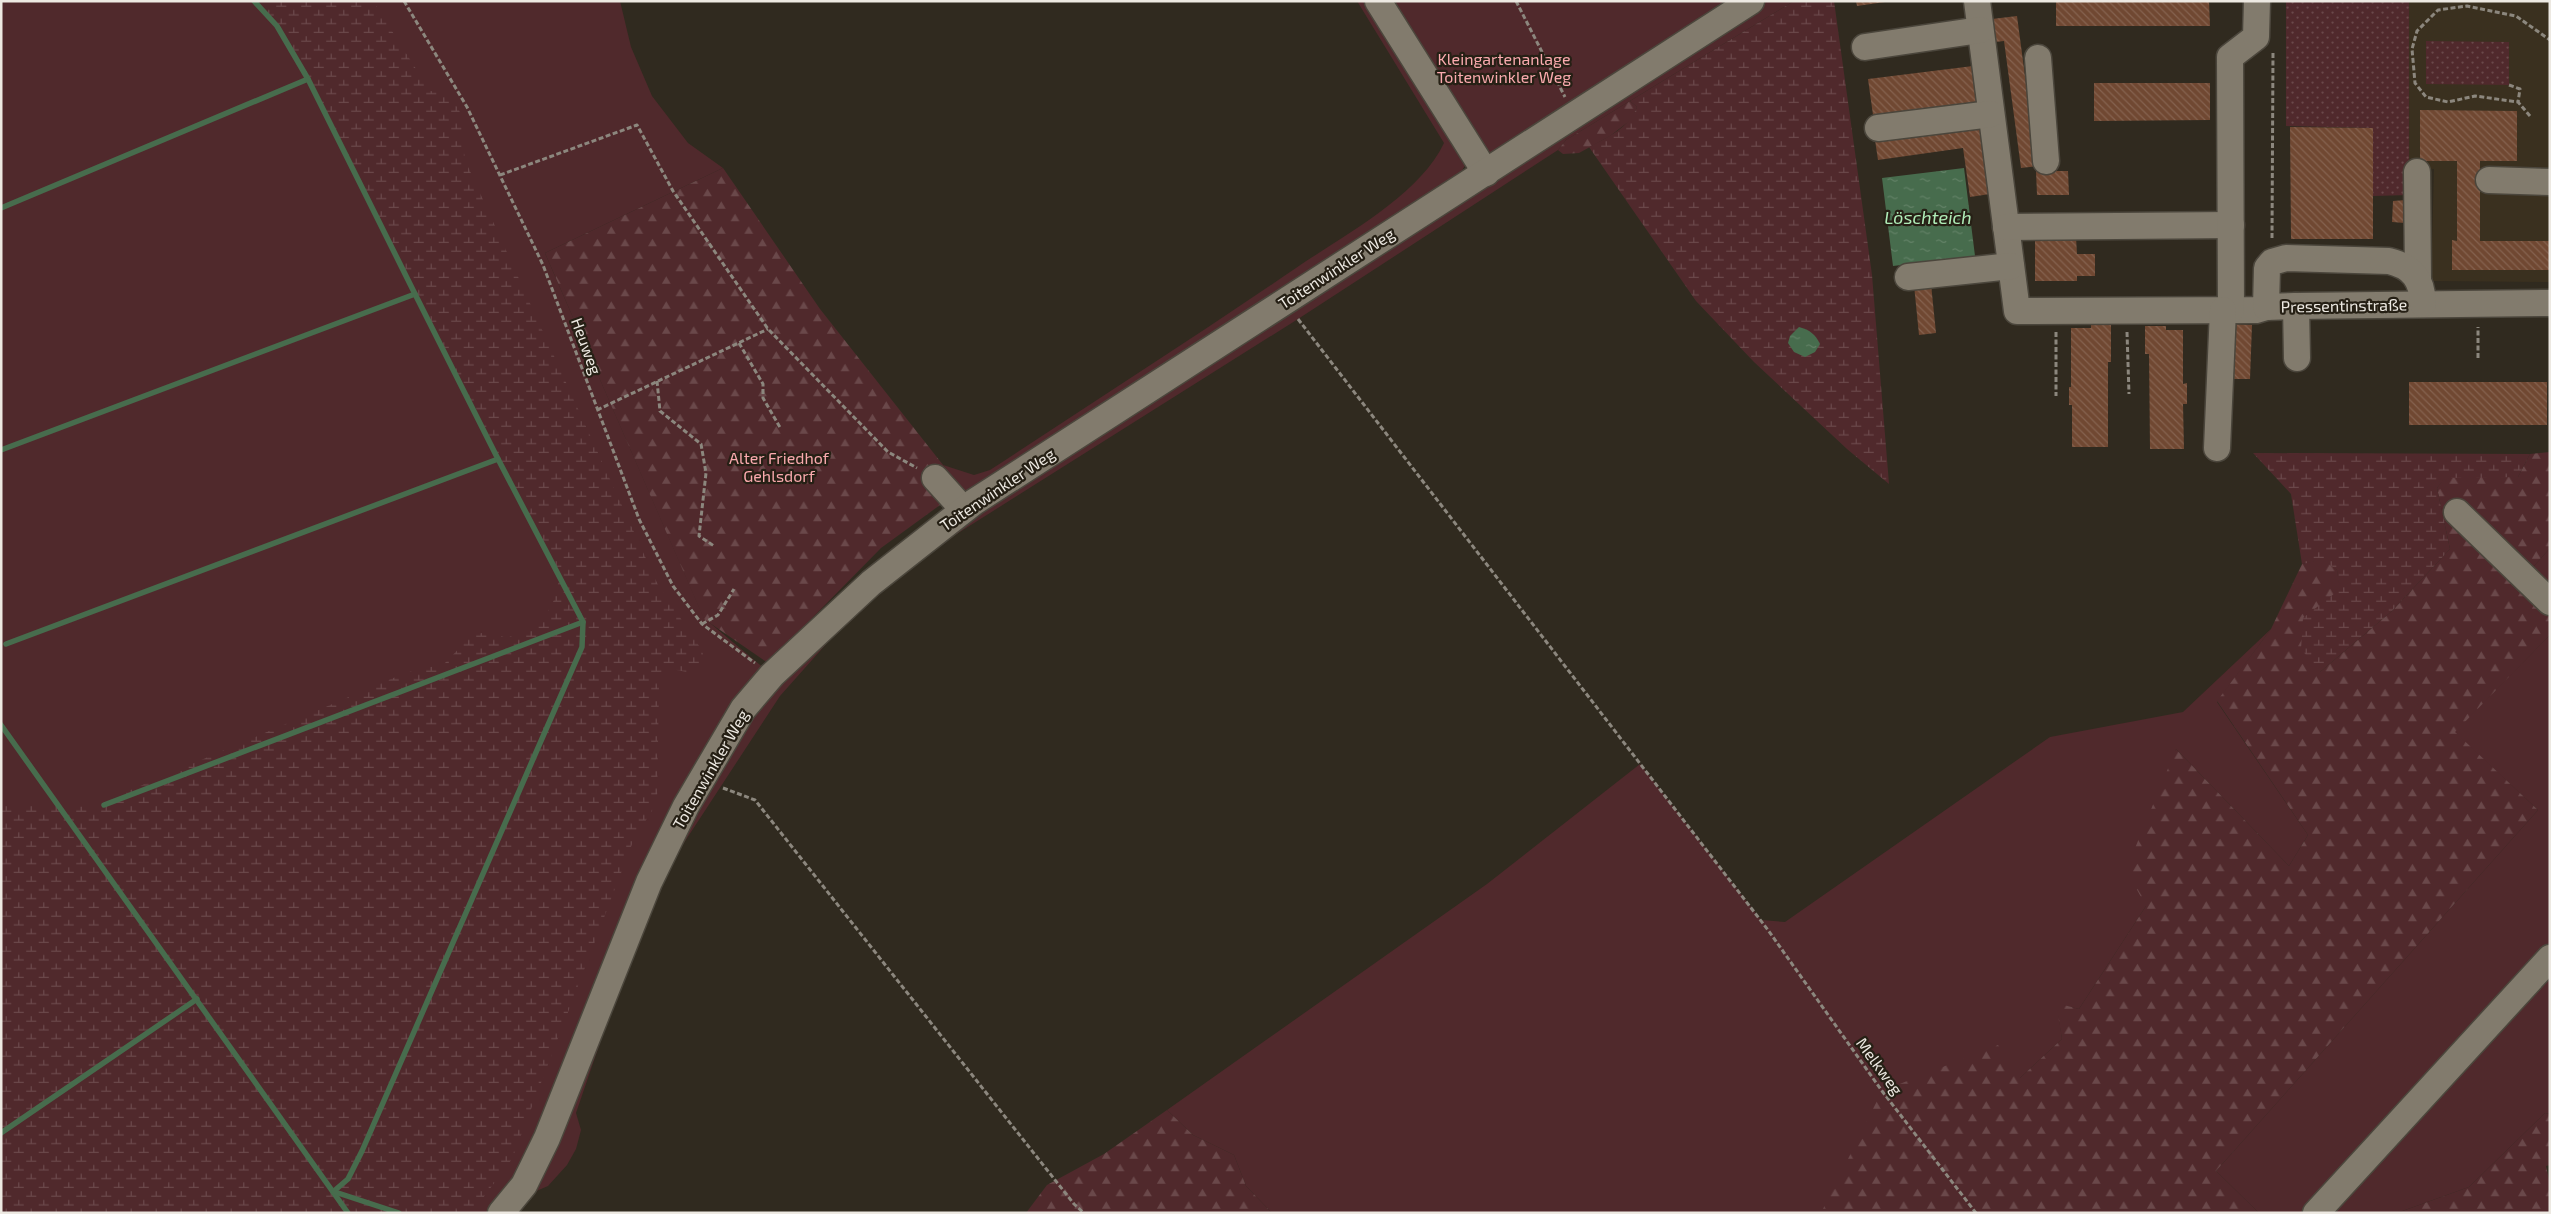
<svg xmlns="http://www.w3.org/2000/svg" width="2551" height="1214" font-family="'Exo 2',sans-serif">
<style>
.built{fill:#3a301f}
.green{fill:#50292c}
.forest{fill:url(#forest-firs)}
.wetland{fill:url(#wetland-marsh)}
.park{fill:url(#park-dots)}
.water{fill:url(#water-ripples)}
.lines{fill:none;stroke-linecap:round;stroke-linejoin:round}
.stream{stroke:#476c4d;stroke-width:5.5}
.building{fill:url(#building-back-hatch)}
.minor-casing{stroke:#4b463c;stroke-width:29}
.path{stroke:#8c877e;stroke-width:3;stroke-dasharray:5 2.5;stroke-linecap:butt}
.minor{stroke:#827b6d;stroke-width:26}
.labels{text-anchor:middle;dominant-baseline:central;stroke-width:4.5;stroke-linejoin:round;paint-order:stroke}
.park-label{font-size:16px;fill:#faaaae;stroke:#262015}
.street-label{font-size:16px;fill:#ede9e2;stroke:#262015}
.water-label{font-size:18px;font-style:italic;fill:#afecb7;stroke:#262015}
</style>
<defs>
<pattern id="forest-firs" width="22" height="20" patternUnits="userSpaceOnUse" patternTransform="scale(1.25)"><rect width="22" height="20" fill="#50292c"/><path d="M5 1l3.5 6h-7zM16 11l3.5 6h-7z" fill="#6a484a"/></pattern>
<pattern id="wetland-marsh" width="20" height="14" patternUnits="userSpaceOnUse" patternTransform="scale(1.25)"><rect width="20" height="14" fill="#50292c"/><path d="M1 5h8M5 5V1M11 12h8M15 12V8" fill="none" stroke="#6a484a"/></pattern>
<pattern id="park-dots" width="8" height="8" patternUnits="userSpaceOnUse" patternTransform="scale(1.25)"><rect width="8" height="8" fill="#50292c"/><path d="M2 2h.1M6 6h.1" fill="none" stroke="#6a484a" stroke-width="1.8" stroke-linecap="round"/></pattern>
<pattern id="water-ripples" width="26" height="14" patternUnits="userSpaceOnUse" patternTransform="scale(1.25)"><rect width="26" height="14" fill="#476c4d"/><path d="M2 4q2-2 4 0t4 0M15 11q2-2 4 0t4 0" fill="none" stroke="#628166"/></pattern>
<pattern id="building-back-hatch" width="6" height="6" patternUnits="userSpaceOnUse" patternTransform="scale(1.25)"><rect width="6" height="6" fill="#704832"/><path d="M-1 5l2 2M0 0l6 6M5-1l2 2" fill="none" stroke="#85624f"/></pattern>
</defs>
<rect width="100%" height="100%" fill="#302a1f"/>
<path class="built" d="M2409 1H2550V282L2431 281 2434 169 2409 168Z"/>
<g class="green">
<path d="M1 1H620L631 47 652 96 688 143 723 168 545 253 704 618 772 675 973 502 943 465 974 475 990 470C1092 403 1195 337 1296 268 1344 235 1419 196 1444 143L1357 1H1369L1468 161 1459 175 1751 1H1794L1566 140 1558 150 1298 319 955 535 887 587 828 642 780 696 674 858 643 926 618 990 576 1113 581 1130 576 1149 567 1165 548 1186 534 1192 518 1213H1Z"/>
<path d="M1387 1H1732L1483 158Z"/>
<path d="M2550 548V617L2517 585Z"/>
<path d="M2271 629 2217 702 2308 835 2289 866 2176 749 2146 906 2079 1009 2057 1004 2062 1039 2020 1078 1821 1213H1272L1246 1186 1234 1155 1193 1135 1167 1110 1487 884 1640 764 1761 920 1785 922 2050 737 2183 712Z"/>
<path d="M2550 635V1114L2545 1113 2469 1187 2397 1213H2259L2216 1171 2538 810 2454 732Z"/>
</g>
<g class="forest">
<path d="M1630 101 1637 107 1632 119 1610 136 1579 153 1563 154 1558 150 1566 140Z"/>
<path d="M723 168 820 309 962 489 881 548 768 663 704 619 545 253Z"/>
<path d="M2550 452V548L2517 585 2550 617V635L2455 732 2538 810 2216 1171 2259 1213H1821L1882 1091 1998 1045 2020 1078 2062 1039 2056 1003 2079 1009 2146 906 2126 870 2176 749 2289 866 2308 835 2217 701 2271 629 2302 564 2323 559 2337 570 2340 590 2320 672 2392 611 2450 549 2437 488 2445 477H2518L2530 454Z"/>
<path d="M1167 1110 1193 1135 1234 1155 1246 1186 1272 1213H1026L1047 1185 1104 1154Z"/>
<path d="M2545 1113 2550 1114V1165L2546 1166 2550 1184V1213H2397L2469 1187Z"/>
</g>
<g class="wetland">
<path d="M254 1H373L430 91 449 93 461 114 465 160 658 585 702 650 705 663 697 674 666 668 659 686 657 803 634 839 512 1159 477 1206 461 1213H1V804L91 807 405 673 444 664 472 635 487 632 507 638 530 629 544 619 554 600 560 576 498 459 308 80 277 26Z"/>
<path d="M1794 1H1834L1872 275 1889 484 1847 449 1754 362 1696 301 1589 147C1608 137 1629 128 1637 107L1630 101Z"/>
<path d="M2253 453 2530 454 2518 477 2445 478 2437 488 2450 549 2392 611 2320 672 2301 649 2303 618 2339 590 2337 570 2323 560 2302 564 2291 494Z"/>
</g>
<g class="park">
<path d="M2286 1H2409V195L2373 196V128L2286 126Z"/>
<path d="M2426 41 2509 42V85L2426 84Z"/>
</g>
<g class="water">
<path d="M1964 168 1975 256 1893 266 1882 178Z"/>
<path d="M1799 327C1810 330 1815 334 1820 344L1815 352 1805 357 1794 352 1788 343 1790 336Z"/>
</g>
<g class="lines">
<g class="stream">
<path d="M1 208 308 79 277 26 254 1"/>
<path d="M1 450 415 294 308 79"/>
<path d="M6 644 498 459 415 294"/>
<path d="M1 725 348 1213"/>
<path d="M104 805 583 622 498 459"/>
<path d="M1 1133 197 999"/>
<path d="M334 1191 348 1179 362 1151 582 647 583 622"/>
<path d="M335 1192 399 1213"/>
</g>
</g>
<g class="building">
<path d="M1856 1H1885V2L1857 6Z"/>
<path d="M2056 1H2209L2210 26H2056Z"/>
<path d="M2017 16 2037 166 2021 168 2004 41 1995 42 1992 19Z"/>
<path d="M1973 66 1978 102 1873 115 1868 79Z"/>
<path d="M2094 83H2210V120L2094 121Z"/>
<path d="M2420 110 2517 111V161H2480V241H2550V270H2452V240L2457 241V161H2420Z"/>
<path d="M1980 125 1990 194 1970 197 1963 148 1878 160 1875 140Z"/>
<path d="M2290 127 2373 128V239H2291Z"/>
<path d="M2036 171H2068L2069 195H2037Z"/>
<path d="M2406 200 2405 223 2392 222 2393 201Z"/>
<path d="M2035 237H2076L2077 254H2095V276H2077V281H2035Z"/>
<path d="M1931 284 1936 333 1919 335 1914 285Z"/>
<path d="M2228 324 2252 325 2250 379H2227Z"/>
<path d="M2091 325H2111V362H2108V447H2072V405H2069V387H2071V328H2091Z"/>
<path d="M2145 326H2166V330H2183V384L2187 383V404H2183L2184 449H2150L2149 354H2145Z"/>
<rect x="2409" y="382" width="138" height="43"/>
</g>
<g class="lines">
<g class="minor-casing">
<g id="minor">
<path d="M1378 1 1486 173"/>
<path d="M1977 1 2017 311 2256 310 2266 307 2296 306 2550 303"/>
<path d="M1865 47 1980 30"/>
<path d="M2038 58 2046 161"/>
<path d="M1878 128 1991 114"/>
<path d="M2417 172 2418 280"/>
<path d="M2489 180 2550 182"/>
<path d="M2006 227 2231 225"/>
<path d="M1908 277 2011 266"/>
<path d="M2296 306 2297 358"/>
<path d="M2266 307 2267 268 2272 262 2286 258 2389 261C2413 267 2422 279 2423 304"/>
<path d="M2231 310 2230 57 2256 37 2257 1"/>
<path d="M2217 448 2223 310"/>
<path d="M935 478 963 509"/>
<path d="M2457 512 2550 602"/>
<path d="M501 1213 524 1185 547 1138 649 882 686 806 743 709 772 675 871 583 974 502 1751 1"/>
<path d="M2316 1213 2550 958"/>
</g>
</g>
<g class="path">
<path d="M404 1 467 107 543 265 639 519 673 586 702 624 755 663"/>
<path d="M1516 1 1565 97"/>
<path d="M2509 85 2520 89 2518 102"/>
<path d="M2530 116 2518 102 2475 96 2448 102 2426 97 2415 83 2412 49 2417 31 2438 10 2467 6 2516 16 2550 40"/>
<path d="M500 175 637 125 673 191 768 329 888 452 917 468"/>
<path d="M2272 238 2273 52"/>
<path d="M1298 319 1768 930 1882 1091 1976 1213"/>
<path d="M2056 332V396"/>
<path d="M2127 332 2129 394"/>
<path d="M739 343 763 384V398L781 429"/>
<path d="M2478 358V327"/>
<path d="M657 381 660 411 701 444 706 473 699 536 714 546"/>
<path d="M597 410 768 329"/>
<path d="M702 624 718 615 734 589"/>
<path d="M723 788 755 800 1074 1204 1084 1213"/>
</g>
<use href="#minor" class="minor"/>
</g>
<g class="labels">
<g class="park-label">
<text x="1504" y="58">Kleingartenanlage<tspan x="1504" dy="18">Toitenwinkler Weg</tspan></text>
<text x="779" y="457">Alter Friedhof<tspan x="779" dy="18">Gehlsdorf</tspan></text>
</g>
<g class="street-label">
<text transform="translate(1336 268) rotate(-33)">Toitenwinkler Weg</text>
<text transform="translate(2344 305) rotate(-1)">Pressentinstraße</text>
<text transform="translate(587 346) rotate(70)">Heuweg</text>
<text transform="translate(997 489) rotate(-34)">Toitenwinkler Weg</text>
<text transform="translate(710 769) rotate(-60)">Toitenwinkler Weg</text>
<text transform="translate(1880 1066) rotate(54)">Melkweg</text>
</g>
<g class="water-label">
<text x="1928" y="217">Löschteich</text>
</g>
</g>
<rect width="2551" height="1214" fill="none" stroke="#ede9e2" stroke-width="5"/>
</svg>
